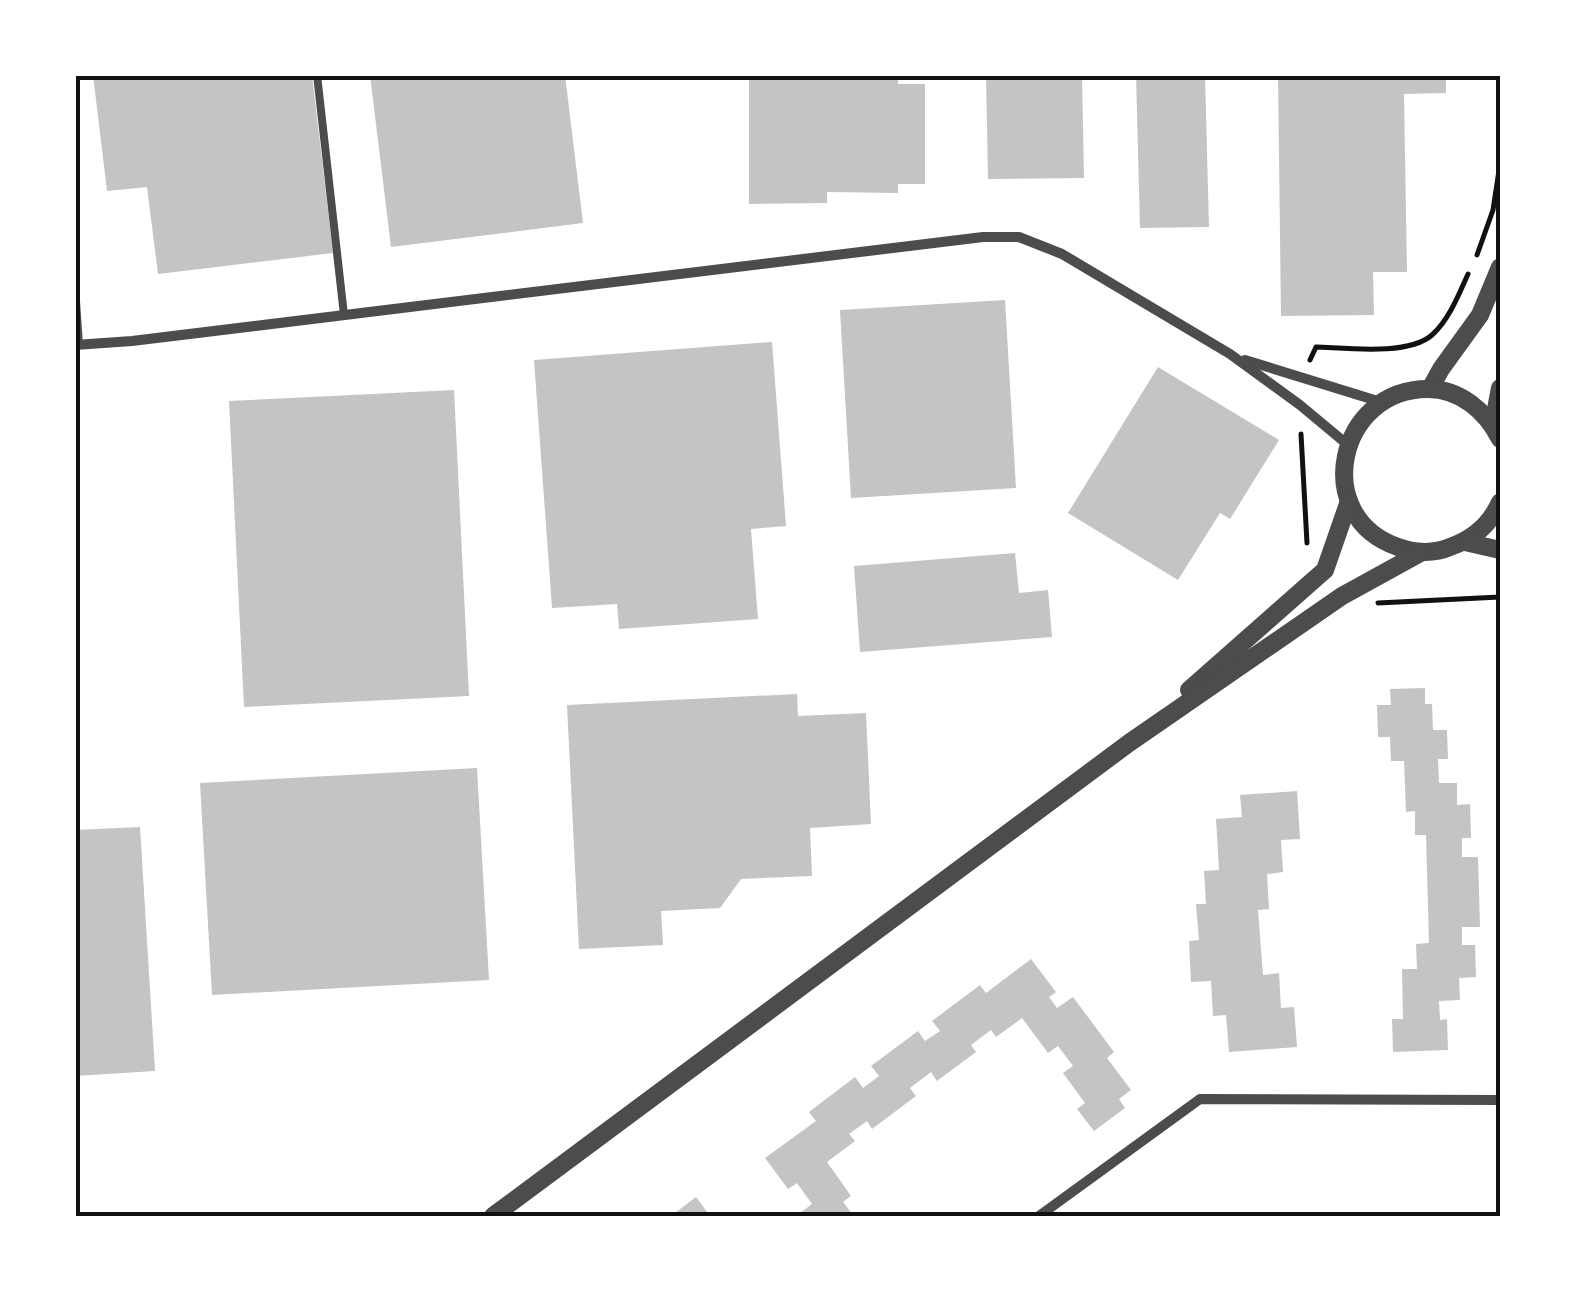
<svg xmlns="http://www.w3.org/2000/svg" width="1575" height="1291" font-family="'Source Sans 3',sans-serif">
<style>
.building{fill:#c4c4c4}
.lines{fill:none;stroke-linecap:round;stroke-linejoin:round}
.path{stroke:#111;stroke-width:5}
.service{stroke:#4c4c4c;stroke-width:8}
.minor{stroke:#4c4c4c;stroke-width:10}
.tertiary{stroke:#4c4c4c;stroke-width:18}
.neatline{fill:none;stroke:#111;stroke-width:4}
</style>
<rect width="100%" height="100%" fill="#fff"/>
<g class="building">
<path d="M93 75H312L333 253 158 274 147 187 107 191Z"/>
<path d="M370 75H565L583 223 391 247Z"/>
<path d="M749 75H898V84H925V184H898V193L827 192V203L749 204Z"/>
<path d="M986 75H1082L1084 178 988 179Z"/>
<path d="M1136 75H1205L1209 227 1140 228Z"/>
<path d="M1278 75H1446V93L1404 94 1407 272H1373L1374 315 1281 316Z"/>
<path d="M1005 300 1016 488 851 498 840 310Z"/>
<path d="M772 342 786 526 751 529 758 619 619 629 617 604 552 608 534 360Z"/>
<path d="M1158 367 1279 440 1230 519 1220 513 1178 580 1068 513Z"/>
<path d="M454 390 469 696 244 707 229 401Z"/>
<path d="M1015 553 1019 593 1048 590 1052 637 860 652 854 566Z"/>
<path d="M1425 688V704H1432L1433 730H1447L1448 759H1438L1439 783H1457V805L1470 804 1471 838H1462V857H1478L1480 927H1462V945H1475L1476 977 1459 978 1460 1000 1439 1001 1440 1020 1447 1019 1448 1050 1393 1052 1392 1019H1403L1402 969H1417L1416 944 1429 943 1426 835H1415V811L1406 812 1404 761H1391L1390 737H1378L1377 705H1391L1390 689Z"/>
<path d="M797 694 798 716 866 713 871 824 810 828 812 876 741 879 720 908 661 911 663 945 579 949 567 705Z"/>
<path d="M477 768 489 980 212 995 200 783Z"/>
<path d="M1297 791 1300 839 1281 840 1283 872 1267 874 1269 909 1258 910 1263 975 1279 973 1281 1008 1294 1007 1297 1047 1229 1052 1226 1015 1213 1016 1211 981 1191 982 1189 941 1199 940 1196 904H1206L1204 871 1219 870 1216 819 1242 817 1240 795Z"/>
<path d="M140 827 155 1071 75 1076V830Z"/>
<path d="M1031 959 1056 992 1049 997 1057 1008 1073 997 1114 1052 1107 1058 1131 1090 1119 1099 1125 1108 1094 1131 1077 1109 1085 1103 1063 1073 1073 1066 1058 1046 1048 1053 1022 1018 996 1037 991 1030 971 1045 976 1052 937 1081 931 1072 910 1088 916 1096 872 1129 867 1121 849 1134 855 1141 827 1162 851 1196 843 1202 854 1216H796L812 1204 797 1183 788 1189 765 1158 816 1121 809 1112 855 1077 863 1088 879 1076 871 1066 918 1031 925 1041 940 1031 932 1021 980 985 986 993Z"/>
<path d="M696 1197 710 1216H671Z"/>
</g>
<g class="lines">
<g class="path">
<path d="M1477 255 1493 210 1500 164"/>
<path d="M1310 360 1316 347C1346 348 1408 356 1432 335 1449 320 1459 294 1468 274"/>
<path d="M1301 434 1307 543"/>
<path d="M1378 603 1500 597"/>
</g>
<g class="service">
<path d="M317 75 344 315"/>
<path d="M75 287 79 345"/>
</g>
<g class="minor">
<path d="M75 345 132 341 983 237H1019L1062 254 1230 354 1300 405 1348 445"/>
<path d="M1245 360 1381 402"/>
<path d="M1039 1216 1200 1099 1500 1100"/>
</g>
<g class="tertiary">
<path d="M1430 389 1441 369 1480 315 1500 267"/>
<path d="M1493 425 1500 388"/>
<path d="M1500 439C1486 411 1460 389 1428 389 1337 389 1310 517 1398 547 1414 553 1434 554 1450 547 1473 539 1490 525 1500 502"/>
<path d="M1465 542 1500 550"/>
<path d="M1189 690 1325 570 1349 501"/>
<path d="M493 1216 1129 743 1342 596 1422 552"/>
</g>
</g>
<rect width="1575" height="1291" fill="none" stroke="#ffffff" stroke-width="155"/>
<rect x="78" y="78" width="1420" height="1136" class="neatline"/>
</svg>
